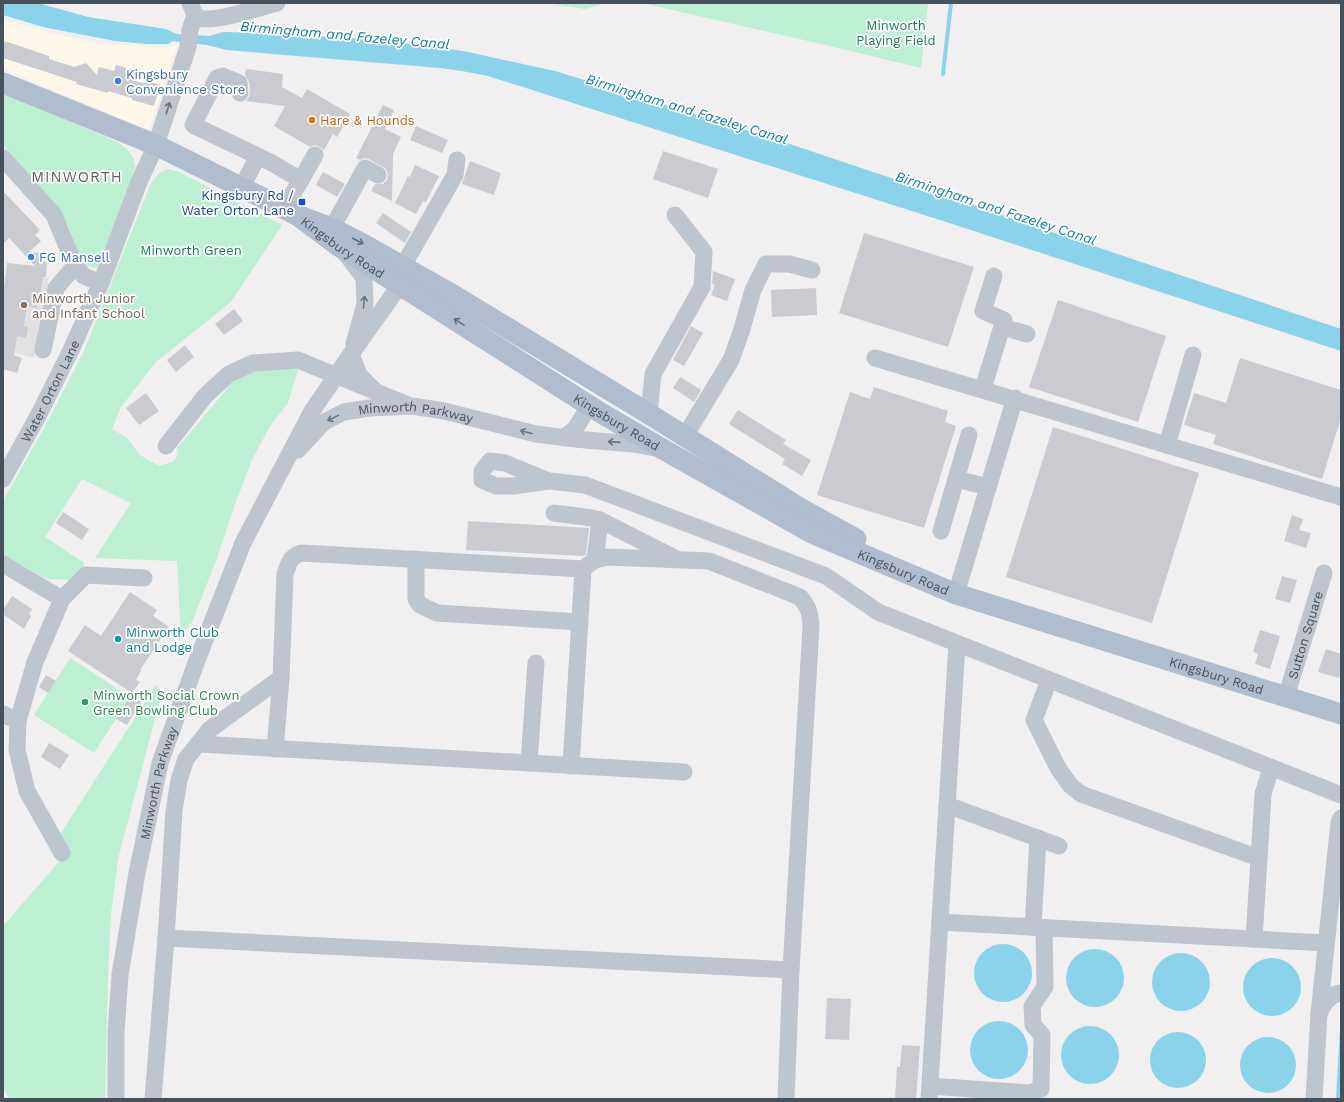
<svg xmlns="http://www.w3.org/2000/svg" width="1344" height="1102" font-family="'Work Sans',sans-serif">
<style>
.commercial{fill:#fcf7e8}
.education{fill:#e2e0e1}
.green{fill:#bdefd3}
.water{fill:#8bd2eb}
.lines{fill:none;stroke-linecap:round;stroke-linejoin:round}
.stream{stroke:#8bd2eb;stroke-width:4}
.building{fill:#c9cbd1}
.minor{stroke:#bdc5ce;stroke-width:17}
.major{stroke:#afbdcd;stroke-width:21}
.oneway{stroke:#6a747e}
.oneway2{stroke:#616c78}
.shop-dot{fill:#3f7fe0;stroke:#fff;stroke-width:1.5}
.food-dot{fill:#e8710a;stroke:#fff;stroke-width:1.5}
.transit-dot{fill:#1a4fb4;stroke:#fff;stroke-width:1.5}
.education-dot{fill:#8d6e63;stroke:#fff;stroke-width:1.5}
.culture-dot{fill:#0f9aa8;stroke:#fff;stroke-width:1.5}
.leisure-dot{fill:#2e9e5b;stroke:#fff;stroke-width:1.5}
.labels{text-anchor:middle;dominant-baseline:central;stroke-width:3.5;stroke-linejoin:round;paint-order:stroke}
.park-label{font-size:13px;fill:#187d4f;stroke:#fff}
.shop-label{font-size:13px;fill:#366cbe;stroke:#fff;text-anchor:start}
.food-label{font-size:13px;fill:#c56008;stroke:#fff;text-anchor:start}
.transit-label{font-size:13px;fill:#164399;stroke:#fff;text-anchor:end}
.street-label{font-size:13px;fill:#47515c;stroke:#fff}
.education-label{font-size:13px;fill:#785e54;stroke:#fff;text-anchor:start}
.culture-label{font-size:13px;fill:#0d838f;stroke:#fff;text-anchor:start}
.leisure-label{font-size:13px;fill:#27864d;stroke:#fff;text-anchor:start}
.water-label{font-size:14px;font-style:italic;fill:#0e7ba1;stroke:#fff}
.quarter-label{font-size:15px;letter-spacing:1px;fill:#5b5f64;stroke:#fff}
</style>
<rect width="100%" height="100%" fill="#f1efef"/>
<path class="commercial" d="M3 20 64 36 94 43 158 47H170L178 43 149 130 3 69Z"/>
<path class="education" d="M3 273 46 278 49 277 42 332 34 358 3 350Z"/>
<g class="green">
<path d="M548 3H605L585 9Z"/>
<path d="M642 3H928L921 68 830 46Z"/>
<path d="M3 92 119 143C128 150 135 155 135 168L101 267 93 268 82 264 68 225 58 209 3 145Z"/>
<path d="M169 169 179 172 282 225 231 302 156 362 121 407 112 429 126 437 140 455 159 466 173 462 178 455 177 448 238 376 249 369 286 366 298 370 288 403 270 426 252 460 235 504 217 558 192 622 181 635 177 561 95 558 131 503 82 479 45 537 84 563 83 572 75 580 47 579 3 555V501L48 421 84 351 151 183 159 173Z"/>
<path d="M70 658 130 697 94 753 34 715Z"/>
<path d="M156 685 162 692 118 859 111 914 108 976 105 1099H10L3 1089V926L70 849 59 836Z"/>
</g>
<g class="water">
<path d="M3 3H38L88 17 166 29 176 34 210 36 223 32 266 33 349 38 425 45 468 52 555 71 763 135 1341 329V351L937 219 488 76 462 71 440 68 273 54 227 50 207 45 173 41 168 44H146L115 41 43 27 3 15Z"/>
<circle cx="1003" cy="973" r="29"/>
<circle cx="1095" cy="978" r="29"/>
<circle cx="1181" cy="982" r="29"/>
<circle cx="1272" cy="987" r="29"/>
<path d="M1341 1011V1099H1336Z"/>
<circle cx="999" cy="1050" r="29"/>
<circle cx="1090" cy="1055" r="29"/>
<circle cx="1178" cy="1060" r="28"/>
<circle cx="1268" cy="1065" r="28"/>
</g>
<g class="lines">
<path class="stream" d="M943 74 951 3"/>
</g>
<g class="building">
<path d="M5 41 49 56V59L74 67 86 63 97 75 99 67 114 71 116 65 129 69 126 78 145 84 146 80 160 85 154 106 132 100V98L108 91V93L76 84 77 82 3 58V47Z"/>
<path d="M246 69 283 74 282 87 302 98 307 89 350 114 337 137 333 134 324 150 320 147 315 145 310 147 274 126 285 106 246 101 249 97 250 92 249 82 245 75Z"/>
<path d="M383 105 394 110 385 129 401 137 393 154 392 201 371 191 375 184H383L387 180 388 175 386 169 369 159 364 158 360 160 356 158Z"/>
<path d="M416 126 448 140 442 153 410 140Z"/>
<path d="M663 151 718 169 708 198 653 179Z"/>
<path d="M470 161 501 173 494 195 462 184Z"/>
<path d="M415 165 439 176 426 202 423 201 416 214 395 203 408 176 410 177Z"/>
<path d="M323 172 345 184 337 197 316 185Z"/>
<path d="M3 191 40 230 35 235 41 241 29 252 41 253 40 261 47 262 46 277H43L37 308 27 306 24 326 28 327 26 338 17 336 14 355 22 358 17 373 3 369V284H5L7 263 35 266 9 238 3 244Z"/>
<path d="M383 213 411 232 405 243 376 223Z"/>
<path d="M864 233 974 267 948 347 839 313Z"/>
<path d="M713 271 735 279 727 301 711 295 715 285 712 284Z"/>
<path d="M816 288 817 315 772 317 771 290Z"/>
<path d="M1058 300 1166 336 1138 422 1029 387Z"/>
<path d="M234 309 243 321 224 335 215 324Z"/>
<path d="M691 326 703 333 684 366 673 360Z"/>
<path d="M185 345 194 357 176 372 167 360Z"/>
<path d="M1240 358 1341 390V418L1322 479 1213 444 1216 435 1184 425 1194 393 1226 403Z"/>
<path d="M680 377 701 390 694 402 673 388Z"/>
<path d="M874 387 948 411 945 422 956 426 924 528 817 495 850 392 870 399Z"/>
<path d="M146 393 159 411 139 425 126 408Z"/>
<path d="M738 410 786 440 783 444 811 460 802 476 782 464 785 459 729 424Z"/>
<path d="M1053 427 1199 473 1152 623 1006 577Z"/>
<path d="M63 512 89 529 82 540 56 523Z"/>
<path d="M1292 515 1303 519 1299 530 1311 533 1306 548 1284 541Z"/>
<path d="M468 521 589 528 586 555 583 556 466 550Z"/>
<path d="M1282 576 1297 580 1290 603 1275 599Z"/>
<path d="M130 592 157 610 153 616 169 627 140 670 141 671 136 680 140 682 132 693 68 651 85 625 101 636Z"/>
<path d="M12 596 32 609 29 614 31 616 24 629 3 614V610Z"/>
<path d="M1260 630 1280 636 1270 669 1255 664 1258 654 1253 652Z"/>
<path d="M1326 649 1341 654V671L1339 678 1318 672Z"/>
<path d="M46 675 56 681 48 693 39 687Z"/>
<path d="M131 695 141 702 127 725 116 719Z"/>
<path d="M49 743 69 755 60 769 41 757Z"/>
<path d="M827 998 851 999 849 1040 825 1039Z"/>
<path d="M902 1045 920 1046 916 1099H895L897 1067H900Z"/>
</g>
<g class="lines">
<g class="minor">
<path d="M195 15C195 15 200 18 200 18 213 23 262 7 277 3"/>
<path d="M240 93 239 83 223 76 217 78 193 125 272 163 301 180 315 155"/>
<path d="M3 158 54 215 75 266 84 276 101 283"/>
<path d="M242 187 258 156"/>
<path d="M284 208 301 180"/>
<path d="M332 228 365 168 378 175"/>
<path d="M346 254 364 278 365 304 354 344"/>
<path d="M403 266 455 175 457 160"/>
<path d="M1002 327 1027 334"/>
<path d="M43 350 56 288 75 266"/>
<path d="M351 354 359 375 374 390"/>
<path d="M875 358 1341 497"/>
<path d="M983 389 1004 320 983 311 994 276"/>
<path d="M649 414 653 374 702 287 704 252 675 215"/>
<path d="M969 435 956 479 988 487"/>
<path d="M685 436 731 360 741 332 753 290 766 264H789L812 270"/>
<path d="M565 437 575 429 590 405"/>
<path d="M1167 445 1193 355"/>
<path d="M166 446 205 396 229 374 253 363 298 360 406 404"/>
<path id="s1" d="M298 450 324 422 344 412 369 408 412 406 444 411 536 434 575 439 633 444 655 448"/>
<path id="s2" d="M3 479 38 416 71 350 101 283 139 182 156 145 188 47 190 30 195 15 190 3"/>
<path d="M549 481 505 463 490 461 482 471V480L496 486H513L549 481 585 485 826 576 878 612 1341 795"/>
<path d="M554 513 592 518 600 520 595 560"/>
<path d="M600 520 673 557"/>
<path d="M941 531 956 479"/>
<path d="M416 559V599L420 605 437 613 580 622"/>
<path d="M3 564 62 599"/>
<path d="M956 594 1015 398"/>
<path d="M1049 680 1034 720 1058 768 1070 785 1081 794 1259 858"/>
<path id="s3" d="M1286 697 1324 573"/>
<path d="M3 714 18 721"/>
<path d="M199 744 684 772"/>
<path d="M275 749 281 678"/>
<path d="M529 763 536 663"/>
<path d="M571 766 583 569"/>
<path d="M947 805 1059 846"/>
<path d="M62 853 27 791 17 750 18 721 35 662 62 599 86 575 144 578"/>
<path d="M940 922 1326 943"/>
<path d="M1033 927 1038 838"/>
<path d="M166 938 791 970"/>
<path d="M1254 939 1263 794 1271 768"/>
<path d="M1319 1014 1339 823 1341 818"/>
<path d="M930 1086 1029 1093 1041 1089 1042 1035 1033 1025 1032 1006 1045 987 1044 928"/>
<path id="s4" d="M116 1099V1033L120 975 137 873 160 763 196 663 243 543 312 411 351 354 407 275"/>
<path d="M153 1099 166 938 174 811 179 780 186 759 209 730 281 678 285 574C289 563 290 557 301 553L583 569 595 560 608 557 709 561 800 597C809 608 810 612 811 626L791 970 786 1099"/>
<path d="M929 1099 957 644"/>
<path d="M1314 1099 1319 1014C1323 1004 1330 994 1341 993"/>
</g>
<g class="major">
<path d="M3 83 156 145 297 215 332 228 361 243 453 295 649 414 803 510 856 539"/>
<path id="s5" d="M297 215 340 247 601 413 666 451 812 533 956 594 1341 714"/>
</g>
</g>
<defs><path id="oneway-shaft" d="M-6 0H5M1.5-3L5.5 0L1.5 3" fill="none" stroke-width="1.6" stroke-linecap="round" stroke-linejoin="round"/></defs>
<g class="oneway">
<use href="#oneway-shaft" transform="translate(168 108) rotate(-73)"/>
<use href="#oneway-shaft" transform="translate(364 302) rotate(-85)"/>
<use href="#oneway-shaft" transform="translate(333 418) rotate(154)"/>
<use href="#oneway-shaft" transform="translate(526 432) rotate(-165)"/>
<use href="#oneway-shaft" transform="translate(614 442) rotate(-176)"/>
</g>
<g class="oneway2">
<use href="#oneway-shaft" transform="translate(358 241) rotate(28)"/>
<use href="#oneway-shaft" transform="translate(459 322) rotate(-148)"/>
</g>
<g class="shop-dot">
<circle cx="118" cy="81" r="4"/>
<circle cx="31" cy="257" r="4"/>
</g>
<circle class="food-dot" cx="312" cy="120" r="4"/>
<rect class="transit-dot" x="298" y="198" width="8" height="8" rx="2"/>
<circle class="education-dot" cx="24" cy="305" r="4"/>
<circle class="culture-dot" cx="118" cy="639" r="4"/>
<circle class="leisure-dot" cx="85" cy="702" r="4"/>
<g class="labels">
<g class="park-label">
<text x="896" y="25">Minworth<tspan x="896" dy="15">Playing Field</tspan></text>
<text x="191" y="250">Minworth Green</text>
</g>
<g class="shop-label">
<text x="126" y="74">Kingsbury<tspan x="126" dy="15">Convenience Store</tspan></text>
<text x="39" y="257">FG Mansell</text>
</g>
<g class="food-label">
<text x="320" y="120">Hare &amp; Hounds</text>
</g>
<g class="transit-label">
<text x="294" y="195">Kingsbury Rd /<tspan x="294" dy="15">Water Orton Lane</tspan></text>
</g>
<g class="street-label">
<text stroke="none"><textPath href="#s5" startOffset="56">Kingsbury Road</textPath></text>
<text stroke="none"><textPath href="#s2" startOffset="100">Water Orton Lane</textPath></text>
<text stroke="none"><textPath href="#s1" startOffset="133">Minworth Parkway</textPath></text>
<text stroke="none"><textPath href="#s5" startOffset="381">Kingsbury Road</textPath></text>
<text stroke="none"><textPath href="#s5" startOffset="705">Kingsbury Road</textPath></text>
<text stroke="none"><textPath href="#s3" startOffset="65">Sutton Square</textPath></text>
<text stroke="none"><textPath href="#s5" startOffset="1035">Kingsbury Road</textPath></text>
<text stroke="none"><textPath href="#s4" startOffset="320">Minworth Parkway</textPath></text>
</g>
<g class="education-label">
<text x="32" y="298">Minworth Junior<tspan x="32" dy="15">and Infant School</tspan></text>
</g>
<g class="culture-label">
<text x="126" y="632">Minworth Club<tspan x="126" dy="15">and Lodge</tspan></text>
</g>
<g class="leisure-label">
<text x="93" y="695">Minworth Social Crown<tspan x="93" dy="15">Green Bowling Club</tspan></text>
</g>
<g class="water-label">
<text transform="translate(345 35) rotate(5)">Birmingham and Fazeley Canal</text>
<text transform="translate(687 109) rotate(17)">Birmingham and Fazeley Canal</text>
<text transform="translate(996 208) rotate(18)">Birmingham and Fazeley Canal</text>
</g>
<g class="quarter-label">
<text x="77" y="177">MINWORTH</text>
</g>
</g>
<rect width="1344" height="1102" fill="none" stroke="#47515c" stroke-width="8"/>
</svg>
